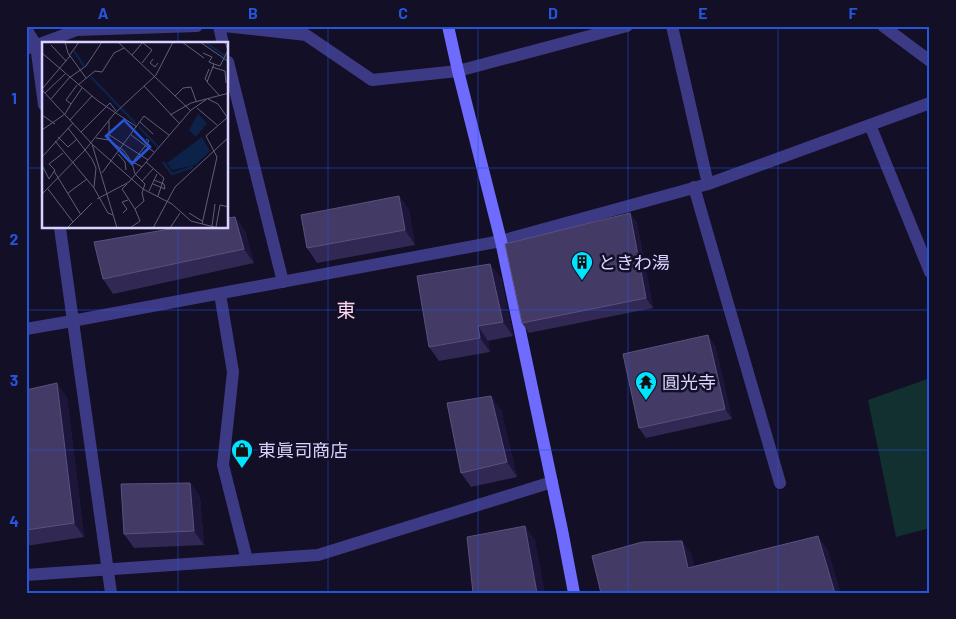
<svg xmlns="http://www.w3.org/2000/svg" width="956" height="619" font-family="Barlow,'Noto Sans JP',sans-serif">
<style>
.green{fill:#12302f}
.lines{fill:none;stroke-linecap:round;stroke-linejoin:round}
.street{stroke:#3d3a85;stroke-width:12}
.secondary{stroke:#6f6bff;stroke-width:12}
.wall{fill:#312854}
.shaded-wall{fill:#1d163a}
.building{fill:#433a66;stroke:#5a527e}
.grid{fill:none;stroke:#2655da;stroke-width:1;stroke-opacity:0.55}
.labels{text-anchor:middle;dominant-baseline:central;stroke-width:5;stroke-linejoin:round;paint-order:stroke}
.poi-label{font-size:18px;fill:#d9d4ff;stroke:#130f26;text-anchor:start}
.neighbourhood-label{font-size:19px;fill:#ffd6f0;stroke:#130f26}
.inset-river{fill:none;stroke:#0c2248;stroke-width:2.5}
.inset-road{fill:none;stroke:#625e7d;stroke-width:1}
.view{fill:#2655da;fill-opacity:0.15;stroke:#2655da;stroke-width:2.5}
.inset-edge{fill:none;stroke:#d9d4ff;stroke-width:2.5}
.neatline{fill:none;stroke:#2655da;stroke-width:2}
.grid-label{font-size:16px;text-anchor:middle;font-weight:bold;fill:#2655da}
</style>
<rect width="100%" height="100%" fill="#130f26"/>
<path class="green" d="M930 378V528L896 537 868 400Z"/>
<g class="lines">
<g class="street">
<path d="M219 26 223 44"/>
<path d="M224 26 306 35 372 80 458 71 627 26"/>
<path d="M672 26 708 184"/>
<path d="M883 26 930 61"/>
<path d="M26 29 36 45 44 105"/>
<path d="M26 49 77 30 197 26"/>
<path d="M228 62 283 282"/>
<path d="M870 125 930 272"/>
<path d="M694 187 780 483"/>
<path d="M60 228 111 593"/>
<path d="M220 294 233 372 223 465 247 560"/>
<path d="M26 329 72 321 501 241 708 184 930 103"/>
<path d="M26 575 318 555 552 482"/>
</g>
<path class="secondary" d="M448 26 458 71 501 241 562 530 574 593"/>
</g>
<g class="wall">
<path d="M399 196 409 210 415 245 317 263 307 248Z"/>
<path d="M630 213 637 223 653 308 529 333 522 323Z"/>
<path d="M235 217 245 231 254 263 113 294 103 279Z"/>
<path d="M490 264 501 278 513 336 488 341 490 352 439 361 429 347Z"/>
<path d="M715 345 732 419 646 438 639 428Z"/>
<path d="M26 390 67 397 84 537 26 546Z"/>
<path d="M501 410 517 477 471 487 461 473Z"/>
<path d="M190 483 200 497 204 545 134 548 124 534Z"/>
</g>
<g class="shaded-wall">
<path d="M399 196 409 210 415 245 405 230Z"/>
<path d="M630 213 637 223 653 308 646 298Z"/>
<path d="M235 217 245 231 254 263 244 249Z"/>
<path d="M490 264 501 278 513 336 503 322Z"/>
<path d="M478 326 488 341 490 352 480 338Z"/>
<path d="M708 335 715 345 732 419 725 409Z"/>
<path d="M57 383 67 397 84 537 74 523Z"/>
<path d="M491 396 501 410 517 477 507 462Z"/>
<path d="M190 483 200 497 204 545 194 531Z"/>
<path d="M525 526 535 540 545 593H537Z"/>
<path d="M818 536 828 550 841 593H835Z"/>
<path d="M682 541 692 555 698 582 688 568Z"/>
</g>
<g class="building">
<path d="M399 196 405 230 307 248 301 215Z"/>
<path d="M630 213 646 298 522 323 505 244Z"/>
<path d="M235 217 244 249 103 279 94 242 176 228H228V218Z"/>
<path d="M490 264 503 322 478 326 480 338 429 347 417 276Z"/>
<path d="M708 335 725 409 639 428 623 354Z"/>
<path d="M57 383 74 523 26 530V390Z"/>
<path d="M491 396 507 462 461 473 447 403Z"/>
<path d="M190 483 194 531 124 534 121 484Z"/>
<path d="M525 526 537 593H473L467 537Z"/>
<path d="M818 536 835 593H601L592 556 642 542 682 541 688 568Z"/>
</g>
<path class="grid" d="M178 26V44M328 26V593M478 26V593M628 26V593M778 26V593M26 168H44M228 168H930M178 228V593M26 310H930M26 450H930"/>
<defs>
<g id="building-pin" transform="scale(1.125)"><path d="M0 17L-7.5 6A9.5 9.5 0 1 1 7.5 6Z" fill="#00e5ff" stroke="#130f26"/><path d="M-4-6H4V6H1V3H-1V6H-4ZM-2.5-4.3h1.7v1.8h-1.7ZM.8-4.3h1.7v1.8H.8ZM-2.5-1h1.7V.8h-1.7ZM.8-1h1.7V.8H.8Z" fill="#111"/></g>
<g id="temple-pin" transform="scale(1.125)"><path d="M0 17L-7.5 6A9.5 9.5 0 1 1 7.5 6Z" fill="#00e5ff" stroke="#130f26"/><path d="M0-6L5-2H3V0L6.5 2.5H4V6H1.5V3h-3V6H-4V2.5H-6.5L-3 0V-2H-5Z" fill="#111"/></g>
<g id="shop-pin" transform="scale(1.125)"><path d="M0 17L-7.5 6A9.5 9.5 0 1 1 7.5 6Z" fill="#00e5ff" stroke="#130f26"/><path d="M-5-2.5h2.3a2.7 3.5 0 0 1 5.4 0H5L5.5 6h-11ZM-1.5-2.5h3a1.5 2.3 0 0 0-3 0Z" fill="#111"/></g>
</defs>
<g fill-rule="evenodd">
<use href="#building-pin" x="582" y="262"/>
<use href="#temple-pin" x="646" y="382"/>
<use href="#shop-pin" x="242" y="450"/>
</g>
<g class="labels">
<g class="poi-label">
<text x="598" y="262">ときわ湯</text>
<text x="662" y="382">圓光寺</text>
<text x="258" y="450">東眞司商店</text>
</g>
<g class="neighbourhood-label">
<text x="346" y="309">東</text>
</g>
</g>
<g transform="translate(42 42)">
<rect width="186" height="186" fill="#130f26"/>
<path d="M156 72 165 81 154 95 147 88ZM160 95 168 109 153 123 130 128 125 121Z" fill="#0c2248"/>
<path class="inset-river" d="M163 0 187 17M32 9 42 24M49 35 94 82M97 85 116 105M121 120 130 132 151 125"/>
<path class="inset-road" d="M23 0 26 11 44 36M76 0 149 69M140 0 162 16M158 0 187 20M9 3 24 19M0 11 56 59 95 85M161 11 170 15 167 20 172 22M90 13 101 0M27 14 37 0M111 17 108 21 113 25 116 21M100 21 110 8 101 1M170 25 183 29 184 41M166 40 163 37 167 27M36 43 53 29 60 30 72 11 82 6M102 44 137 81M0 47 28 14M0 48 50 102 75 186M3 51 23 32M177 53 165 40 172 22 178 24 186 8 183 0M133 54 141 46 149 45 154 59M9 57 27 36 44 24 60 0M166 57 176 62 185 75M29 62 40 46M155 66 175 83M0 73 13 82M128 73 149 61 187 51M28 78 50 54M67 79V98M98 80 111 92M26 86 50 117 54 126 52 145M0 88 23 72 29 62 24 58 35 43M39 90 68 61 74 69M66 92 106 118M89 93 112 110M16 95 26 105 35 97M54 96 67 98 82 109 89 119 100 125M13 99 52 146 66 171 71 173M51 103 101 147 130 162 149 179 176 186M76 112 83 120 84 128M0 115 31 81M104 120 122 136 116 154M0 123 7 137M12 129 39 173M60 131 102 74 127 93M7 137 13 128 7 122 21 111M100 139 111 127M85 142 80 147 93 167M111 142 123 147 122 142 112 138M6 147 31 180M107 149 115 132M26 151 45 137M0 152 43 108 72 72 114 33 131 0M55 157 87 140 149 68 165 57M81 171 85 167 80 160 86 158M147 171 160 179M160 182 175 115 164 94 187 74M170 184 173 162M174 185 178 163 187 165M25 186 50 161M88 186 98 179 93 167 102 159 100 151 103 142 93 132 90 121 107 99 104 97M111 186 133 145 187 95M128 186 138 171"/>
<path class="view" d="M82 78 108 105 90 122 64 94Z"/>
<rect width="186" height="186" class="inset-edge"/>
</g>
<rect width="956" height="619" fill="none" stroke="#130f26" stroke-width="55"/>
<rect x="28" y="28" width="900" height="564" class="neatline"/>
<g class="grid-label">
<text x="103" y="19">A</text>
<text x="253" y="19">B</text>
<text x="403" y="19">C</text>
<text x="553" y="19">D</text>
<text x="703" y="19">E</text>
<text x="853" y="19">F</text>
<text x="14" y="104">1</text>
<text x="14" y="245">2</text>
<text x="14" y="386">3</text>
<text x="14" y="527">4</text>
</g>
</svg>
